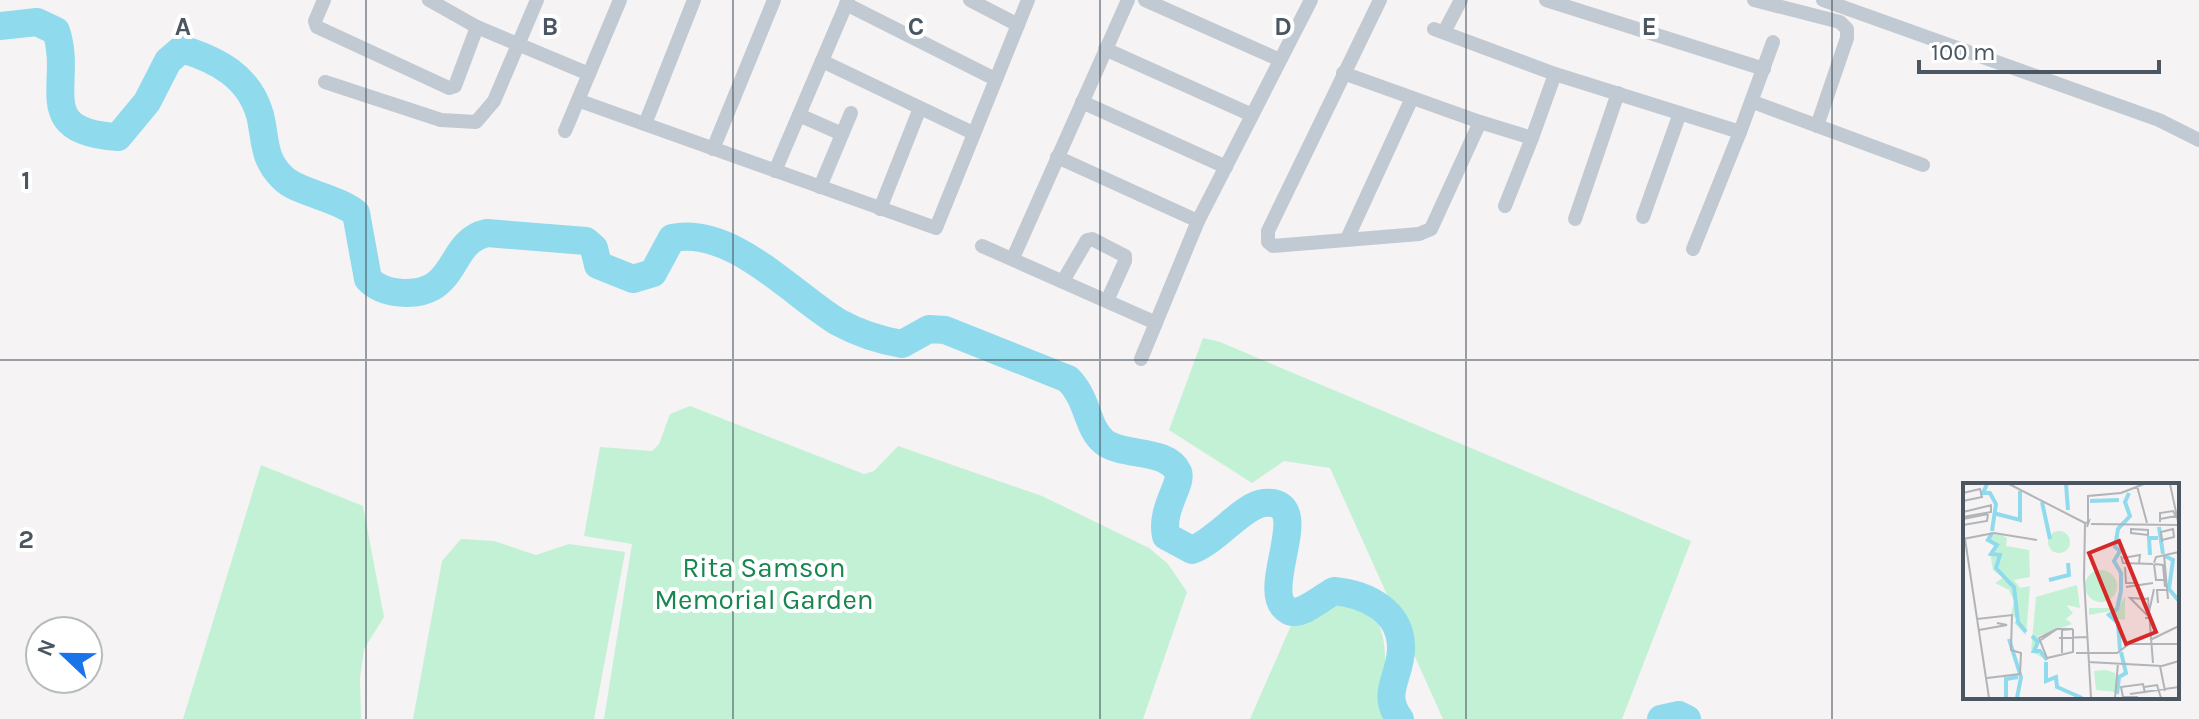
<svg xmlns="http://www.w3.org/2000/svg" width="2199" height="719" font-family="Karla,sans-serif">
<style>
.green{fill:#c3f1d5}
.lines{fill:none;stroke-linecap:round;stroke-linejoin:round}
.river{stroke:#90daee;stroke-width:28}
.minor{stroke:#c1cad2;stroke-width:14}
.grid{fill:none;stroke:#4a5661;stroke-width:2;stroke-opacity:0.55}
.labels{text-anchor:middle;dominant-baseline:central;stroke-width:8;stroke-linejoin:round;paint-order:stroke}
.park-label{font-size:28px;fill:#17864f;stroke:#fff}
.inset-river{fill:none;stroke:#90daee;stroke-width:4}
.inset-road{fill:none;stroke:#b1b4b9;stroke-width:2}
.view{fill:#d62828;fill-opacity:0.15;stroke:#d62828;stroke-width:4}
.inset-edge{fill:none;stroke:#4a5661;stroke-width:4}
.grid-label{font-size:26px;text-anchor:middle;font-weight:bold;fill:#4a5661;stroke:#fff;stroke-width:8;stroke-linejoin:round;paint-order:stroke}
</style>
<rect width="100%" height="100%" fill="#f5f3f3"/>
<g class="green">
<path d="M1203 338 1220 342 1691 541 1622 719H1443L1330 468 1284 461 1252 483 1169 430Z"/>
<path d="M690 406 864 474 874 471 898 446 1042 496 1149 548 1168 564 1187 592 1143 719H604L632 544 584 536 600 447 652 451 659 444 670 414Z"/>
<path d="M261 465 363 506 384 617 364 649 360 678 361 719H183Z"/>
<path d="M461 539 494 541 536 555 569 544 625 552 594 719H413L442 561Z"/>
<path d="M1331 598C1393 600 1389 657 1380 703L1391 719H1250L1293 621Z"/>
</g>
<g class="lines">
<g class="river">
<path d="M0 26 37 22 56 31C74 83 30 132 118 137L147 102 168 61 182 49C217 60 249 76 260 115 266 139 262 158 283 178 298 193 334 196 356 213L368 279C383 295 416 297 434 286 457 271 456 240 487 233L586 241 594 248 598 265 633 279 653 273 672 238C732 226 792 294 838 322 858 333 879 340 902 344L929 329 945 330 1068 379C1089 400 1086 427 1104 442 1123 457 1167 448 1178 472 1183 484 1160 509 1166 536L1192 550C1218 540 1243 505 1264 503 1317 498 1260 586 1285 608 1289 611 1290 613 1296 612 1308 610 1323 597 1334 591 1366 594 1402 611 1401 649 1401 676 1380 694 1400 719"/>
<path d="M1661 719 1679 715 1687 719"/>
</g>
<g class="minor">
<path d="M324 0 315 21 317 27 449 88 455 86 477 27"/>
<path d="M429 0 477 27 589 74"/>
<path d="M970 0 1018 25"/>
<path d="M1145 0 1280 60"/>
<path d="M1380 0 1268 231V242L1273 246 1419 234 1431 229 1480 122 1532 138 1555 74 1740 132 1773 42"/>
<path d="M1546 0 1764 69"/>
<path d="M1754 0 1840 22 1847 29V38L1817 126"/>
<path d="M1823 0 2159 120 2199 140"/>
<path d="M846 4 995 79"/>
<path d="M1434 29 1555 74"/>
<path d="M1444 32 1461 0"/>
<path d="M1105 49 1252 115"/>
<path d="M822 61 973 133"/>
<path d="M1343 73 1480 122"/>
<path d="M325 82 441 120 476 122 494 101 537 0"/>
<path d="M580 101 936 228 1028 0"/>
<path d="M1082 102 1226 167"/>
<path d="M1753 102 1923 165"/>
<path d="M799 115 842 134"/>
<path d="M645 124 694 0"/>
<path d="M565 131 620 0"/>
<path d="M713 149 774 0"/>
<path d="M1057 157 1198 221"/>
<path d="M775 171 848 0"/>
<path d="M820 187 851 113"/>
<path d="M1505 206 1532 138"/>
<path d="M880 209 920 108"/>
<path d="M1643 217 1680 113"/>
<path d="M1575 219 1618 93"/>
<path d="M1347 239 1412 98"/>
<path d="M982 246 1156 323"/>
<path d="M1693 249 1740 132"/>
<path d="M1013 258 1128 0"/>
<path d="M1063 281 1087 240 1092 239 1125 256V261L1107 301"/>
<path d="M1141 359 1198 221 1311 0"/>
</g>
</g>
<path class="grid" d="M366 0V719M733 0V719M1100 0V719M1466 0V719M1832 0V719M0 360H2199"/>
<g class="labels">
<g class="park-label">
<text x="764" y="567">Rita Samson<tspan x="764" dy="32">Memorial Garden</tspan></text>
</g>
</g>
<g transform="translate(1963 483)">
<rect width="216" height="216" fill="#f5f3f3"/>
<path d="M85 59a11 11 0 1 1 22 0a11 11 0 1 1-22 0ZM37 51 44 55 43 63 66 67 67 94 51 97 57 105 67 103 63 152 51 140 55 136 48 132 51 118 46 107 32 100 40 95 30 87 27 69 33 64 25 52ZM122 103a16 16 0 1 1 32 0a16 16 0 1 1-32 0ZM114 102 117 125 103 122 110 130 103 136 109 141 75 153 72 168 83 176 68 169 73 114ZM162 113V137L149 135 152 127 126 132V125H155ZM143 187 152 190 154 209 133 207 131 188Z" fill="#c3f1d5"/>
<path class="inset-river" d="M24 1 20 10H27L33 21 29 48M103 1 105 27M127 18 156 17M79 19 87 56M30 30 57 37V8M196 44 200 71M29 50 25 57 34 62 28 71 37 72 33 85 44 97M187 72 186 55H195M202 73 210 77 206 106 216 118M44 97 51 104 55 139 63 149M86 97 106 92 105 80M69 153 75 159 71 168H77L84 177M46 156 58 194 54 215M157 167 155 140 146 132 154 126 158 108V90L151 78 157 68 152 64 155 46 167 33 162 19 166 10M83 179V198L93 194 94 204 119 215M154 211 156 194 163 190 158 169M43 215V196L55 194"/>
<path class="inset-road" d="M46 1 122 40M207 1 216 43M174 3 184 40M0 10 17 6 19 14 0 18M0 29 29 22M0 34 28 29V22M0 36 25 31M197 36 213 33 210 28 197 30V39M125 38V13L158 10 181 1M128 41 216 42M0 42 24 38 25 31M124 44 126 38 122 41 121 95 128 215M168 46 185 47V52L168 50ZM0 56 31 50 74 57M2 56 26 215M199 57 211 54 210 46 198 49 199 59M201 72 205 116M158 73 160 80 190 81M160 75 177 72 176 80M191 80 193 74 216 69M191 81 193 97H201M192 81 200 82 202 104M162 84 163 100H175M163 104 190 100M195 120 194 107H205M184 132 167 115 185 116M182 135H186L185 114M14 136 49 132 48 167 58 170 57 191 24 195M94 146 76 155 84 175 110 169V146M16 147 44 142 34 140M96 155 125 154M78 157 94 146H110M187 157 216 143M99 170V147L110 146M113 170H154L166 161H216M125 179 199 183 216 178M190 180 186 129 191 106M197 183 202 208M181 204 194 202 198 215M167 211 216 204M175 214H160L158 204 180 201 182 210M152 215 155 180"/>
<path class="view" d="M156 58 193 149 163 161 126 70Z"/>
<rect width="216" height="216" class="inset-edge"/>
</g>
<g class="grid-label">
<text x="183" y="35">A</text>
<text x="550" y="35">B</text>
<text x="916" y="35">C</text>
<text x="1283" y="35">D</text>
<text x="1649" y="35">E</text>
<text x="26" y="189">1</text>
<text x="26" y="548">2</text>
</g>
<g transform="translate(64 655) rotate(292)"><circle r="38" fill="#ffffff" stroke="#b7bbc0" stroke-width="2"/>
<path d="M0-6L14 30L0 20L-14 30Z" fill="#1a73e8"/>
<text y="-12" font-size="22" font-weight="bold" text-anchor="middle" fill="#4a5661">N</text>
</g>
<path d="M1919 60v12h240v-12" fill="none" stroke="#4a5661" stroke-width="4"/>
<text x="1931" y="60" font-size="24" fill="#4a5661" stroke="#ffffff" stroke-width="6" paint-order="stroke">100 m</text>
</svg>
